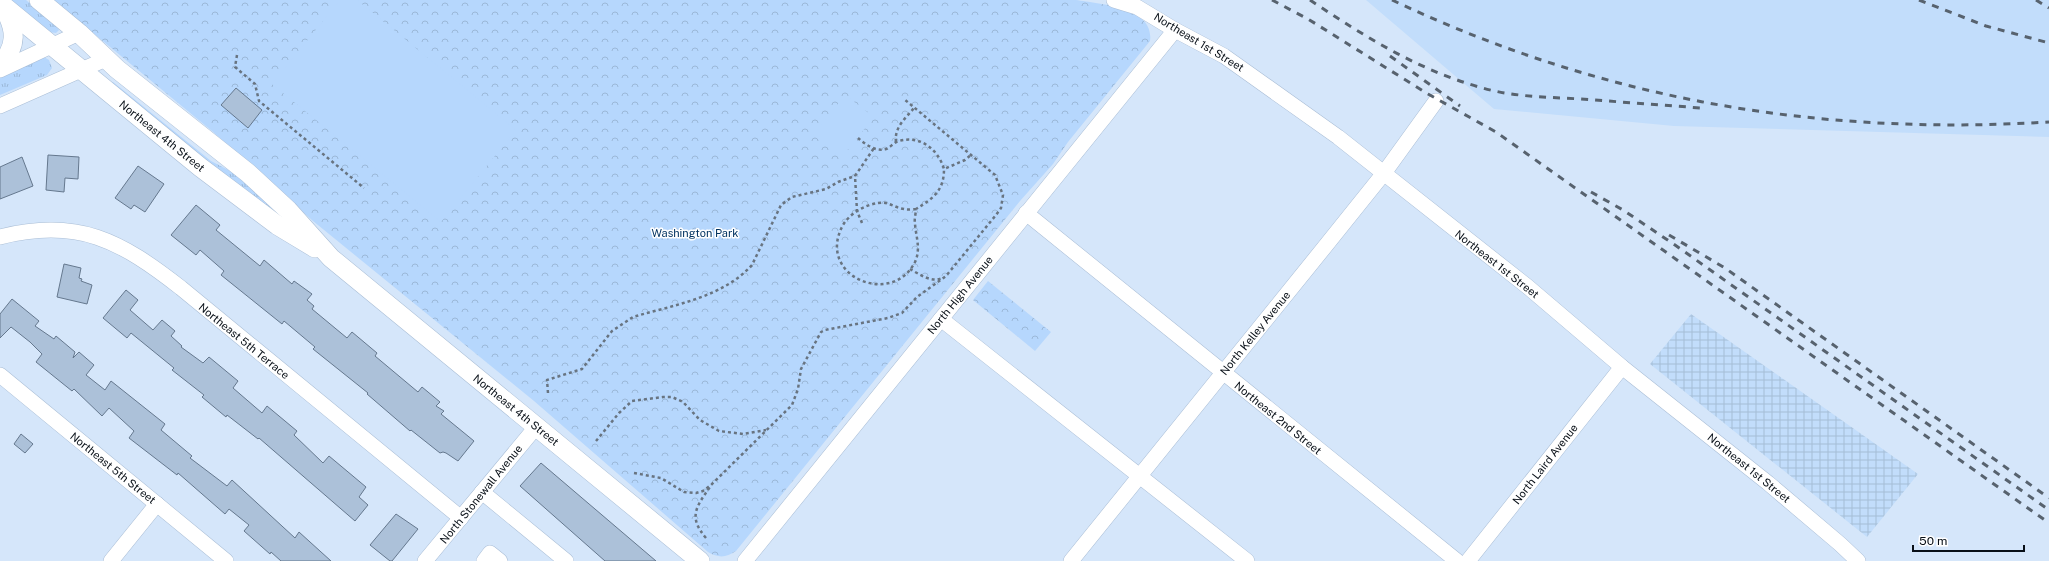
<svg xmlns="http://www.w3.org/2000/svg" width="2049" height="561" font-family="'Public Sans',sans-serif">
<style>
.built{fill:#c2ddfb}
.industrial{fill:url(#industrial-grid)}
.grass{fill:url(#grass-tufts)}
.forest{fill:url(#forest-crowns)}
.pitch{fill:#b6d7fd}
.building{fill:#acc1d9;stroke:#65788e}
.lines{fill:none;stroke-linecap:round;stroke-linejoin:round}
.minor-casing{stroke:#aabed6;stroke-width:16}
.major-casing{stroke:#aabed6;stroke-width:20}
.path{stroke:#687481;stroke-width:2.5;stroke-dasharray:3 3;stroke-linecap:butt}
.minor{stroke:#fff;stroke-width:15}
.major{stroke:#fff;stroke-width:19}
.rail{stroke:#57626e;stroke-width:3;stroke-dasharray:7 7;stroke-linecap:butt}
.labels{text-anchor:middle;dominant-baseline:central;stroke-width:3;stroke-linejoin:round;paint-order:stroke}
.street-label{font-size:11px;fill:#091018;stroke:#fff}
.park-label{font-size:11px;fill:#003260;stroke:#fff}
</style>
<defs>
<pattern id="industrial-grid" width="8" height="8" patternUnits="userSpaceOnUse"><rect width="8" height="8" fill="#c2ddfb"/><path d="M0 4h8M4 0v8" fill="none" stroke="#a5bdd6"/></pattern>
<pattern id="grass-tufts" width="24" height="20" patternUnits="userSpaceOnUse"><rect width="24" height="20" fill="#b6d7fd"/><path d="M3 7l-1-3M5 7V3M7 7l1-3M15 17l-1-3M17 17v-4M19 17l1-3" fill="none" stroke="#9bb8d8"/></pattern>
<pattern id="forest-crowns" width="20" height="18" patternUnits="userSpaceOnUse"><rect width="20" height="18" fill="#b6d7fd"/><path d="M2 6a3 3 0 1 1 6 0M12 15a3 3 0 1 1 6 0" fill="none" stroke="#9bb8d8"/></pattern>
</defs>
<rect width="100%" height="100%" fill="#d5e6fa"/>
<path class="built" d="M1366 0H2049V137L1674 126 1494 109Z"/>
<path class="industrial" d="M1691 314 1918 474 1867 537 1650 364Z"/>
<g class="grass">
<path d="M11 0H26L54 23 59 30 56 33 49 32Z"/>
<path d="M44 57 49 60 52 68 47 75 0 95V74Z"/>
<path d="M113 82 211 161 234 173 283 216 281 219 110 85Z"/>
</g>
<g class="forest">
<path d="M53 0H1076C1100 4 1155 7 1150 41L1068 142 1053 164 1020 201 736 551C726 558 718 558 708 552L534 401 313 221 212 131Z"/>
<path d="M988 281 1051 332 1035 351 973 300Z"/>
</g>
<g class="pitch">
<path d="M340 0H357L516 130 441 222 272 84Z"/>
<path d="M845 95 874 117 841 158 813 135Z"/>
</g>
<g class="building">
<path d="M236 88 262 110 248 128 221 105Z"/>
<path d="M48 155 79 157 78 179 65 178 64 192 46 190Z"/>
<path d="M22 157 33 186 0 199V167Z"/>
<path d="M138 166 164 184 145 212 134 205 131 209 115 198Z"/>
<path d="M196 205 220 225 216 230 260 266 264 260 292 284 294 281 312 294 307 300 314 306 312 309 347 338 352 332 377 353 375 356 418 392 422 387 440 402 436 406 444 411 441 414 474 441 458 461 446 453 443 452 440 453 411 430 410 431 367 394 368 393 313 349 315 347 284 321 282 324 221 275 224 271 200 250 196 255 171 235Z"/>
<path d="M64 264 81 268 79 278 82 279 81 281 92 285 87 304 57 297Z"/>
<path d="M126 290 138 300 130 310 153 330 162 320 175 331 171 336 182 346 181 347 203 363 209 357 238 381 233 388 262 413 267 406 297 431 294 435 323 463 329 456 366 487 359 497 368 505 355 521 259 438 258 439 227 415 226 417 202 397 204 395 172 370 174 368 131 333 127 338 103 318Z"/>
<path d="M12 299 39 321 35 326 54 339 56 336 75 352 73 358 79 352 94 365 86 375 105 390 111 381 165 424 161 430 192 456 190 458 227 486 232 480 295 538 299 532 331 561H281L271 552 270 554 244 531 249 525 229 509 225 514 178 473 177 475 129 438 134 431 109 408 102 416 74 389 72 391 36 362 42 354 30 342 11 327 0 338V314Z"/>
<path d="M21 434 33 444 25 453 14 444Z"/>
<path d="M541 463 656 561H605L520 486Z"/>
<path d="M396 514 418 529 392 561H390L370 545Z"/>
</g>
<g class="lines">
<g class="minor-casing">
<g id="minor">
<path d="M1114 0 1137 7 1175 30 1224 56 1338 137 1528 287 1622 367 1768 483 1840 544 1858 561"/>
<path d="M0 70 79 33"/>
<path d="M0 106 106 59"/>
<path d="M1026 213 1457 561"/>
<path d="M0 237C78 217 121 241 181 288L461 518"/>
<path d="M941 319 1247 561"/>
<path d="M0 375 226 561"/>
<path d="M482 492 566 561"/>
<path d="M111 561 157 504"/>
<path d="M425 561 536 427"/>
<path d="M484 561 490 553 500 561"/>
<path d="M745 561 1175 30"/>
<path d="M1071 561 1323 249 1384 173 1436 101"/>
<path d="M1468 561 1622 367"/>
</g>
</g>
<g class="major-casing">
<g id="major">
<path d="M39 0 79 33 117 69 248 173 288 210 331 258 700 561"/>
<path d="M0 3 200 167 277 225 315 248"/>
<path d="M0 65C18 46 16 29 4 8"/>
</g>
</g>
<g class="path">
<path d="M237 55 235 67 255 84 259 101 364 188"/>
<path d="M858 138C865 144 875 152 886 149 890 148 894 142 899 141 920 135 938 149 944 169L965 160 972 154"/>
<path d="M896 142C894 127 906 118 914 108"/>
<path d="M916 209C913 209 908 210 904 209 895 208 888 201 878 203 865 205 850 213 843 225 815 276 892 308 915 262 921 249 916 237 915 224 914 219 916 213 916 209 934 198 944 190 944 169"/>
<path d="M862 223 857 211 855 176 874 148"/>
<path d="M910 269C919 274 931 283 942 278"/>
<path d="M548 393 547 380 582 369 612 331 633 317C673 305 722 298 752 265L781 205 792 197 826 189 838 182 855 176"/>
<path d="M596 441 619 413 632 401 663 397H672L683 402 700 420 719 431 743 434 766 430"/>
<path d="M634 473 661 478 684 492 696 493 703 491 711 485 792 405 798 389 801 369 821 332 825 330 888 318 902 313 917 297 946 276 996 215 1001 208 1003 195 995 175 904 99"/>
<path d="M706 538C688 517 696 507 710 487"/>
</g>
<use href="#minor" class="minor"/>
<use href="#major" class="major"/>
<g class="rail">
<path d="M1272 0 1308 19 1428 94 1496 132 2049 523"/>
<path d="M1310 0C1364 36 1416 69 1479 87 1512 97 1546 97 1581 99 1621 102 1661 105 1701 108"/>
<path d="M1392 0C1604 100 1816 136 2049 122"/>
<path d="M1919 0 1986 26 2049 43"/>
<path d="M2036 0 2049 8"/>
<path d="M1390 56 1460 106"/>
<path d="M1591 192 1623 210 1675 245 2049 510"/>
<path d="M1669 235 1725 268 2049 498"/>
</g>
</g>
<g class="labels">
<g class="street-label">
<text transform="translate(1199 42) rotate(31)">Northeast 1st Street</text>
<text transform="translate(162 136) rotate(39)">Northeast 4th Street</text>
<text transform="translate(1497 264) rotate(38)">Northeast 1st Street</text>
<text transform="translate(960 295) rotate(-51)">North High Avenue</text>
<text transform="translate(1255 333) rotate(-51)">North Kelley Avenue</text>
<text transform="translate(244 341) rotate(39)">Northeast 5th Terrace</text>
<text transform="translate(516 410) rotate(39)">Northeast 4th Street</text>
<text transform="translate(1278 418) rotate(39)">Northeast 2nd Street</text>
<text transform="translate(1545 464) rotate(-52)">North Laird Avenue</text>
<text transform="translate(113 468) rotate(39)">Northeast 5th Street</text>
<text transform="translate(1749 468) rotate(39)">Northeast 1st Street</text>
<text transform="translate(481 494) rotate(-51)">North Stonewall Avenue</text>
</g>
<g class="park-label">
<text x="695" y="233">Washington Park</text>
</g>
</g>
<path d="M1913 545v6h111v-6" fill="none" stroke="#091018" stroke-width="2"/>
<text x="1919" y="545" font-size="12" fill="#091018" stroke="#ffffff" stroke-width="3" paint-order="stroke">50 m</text>
</svg>
